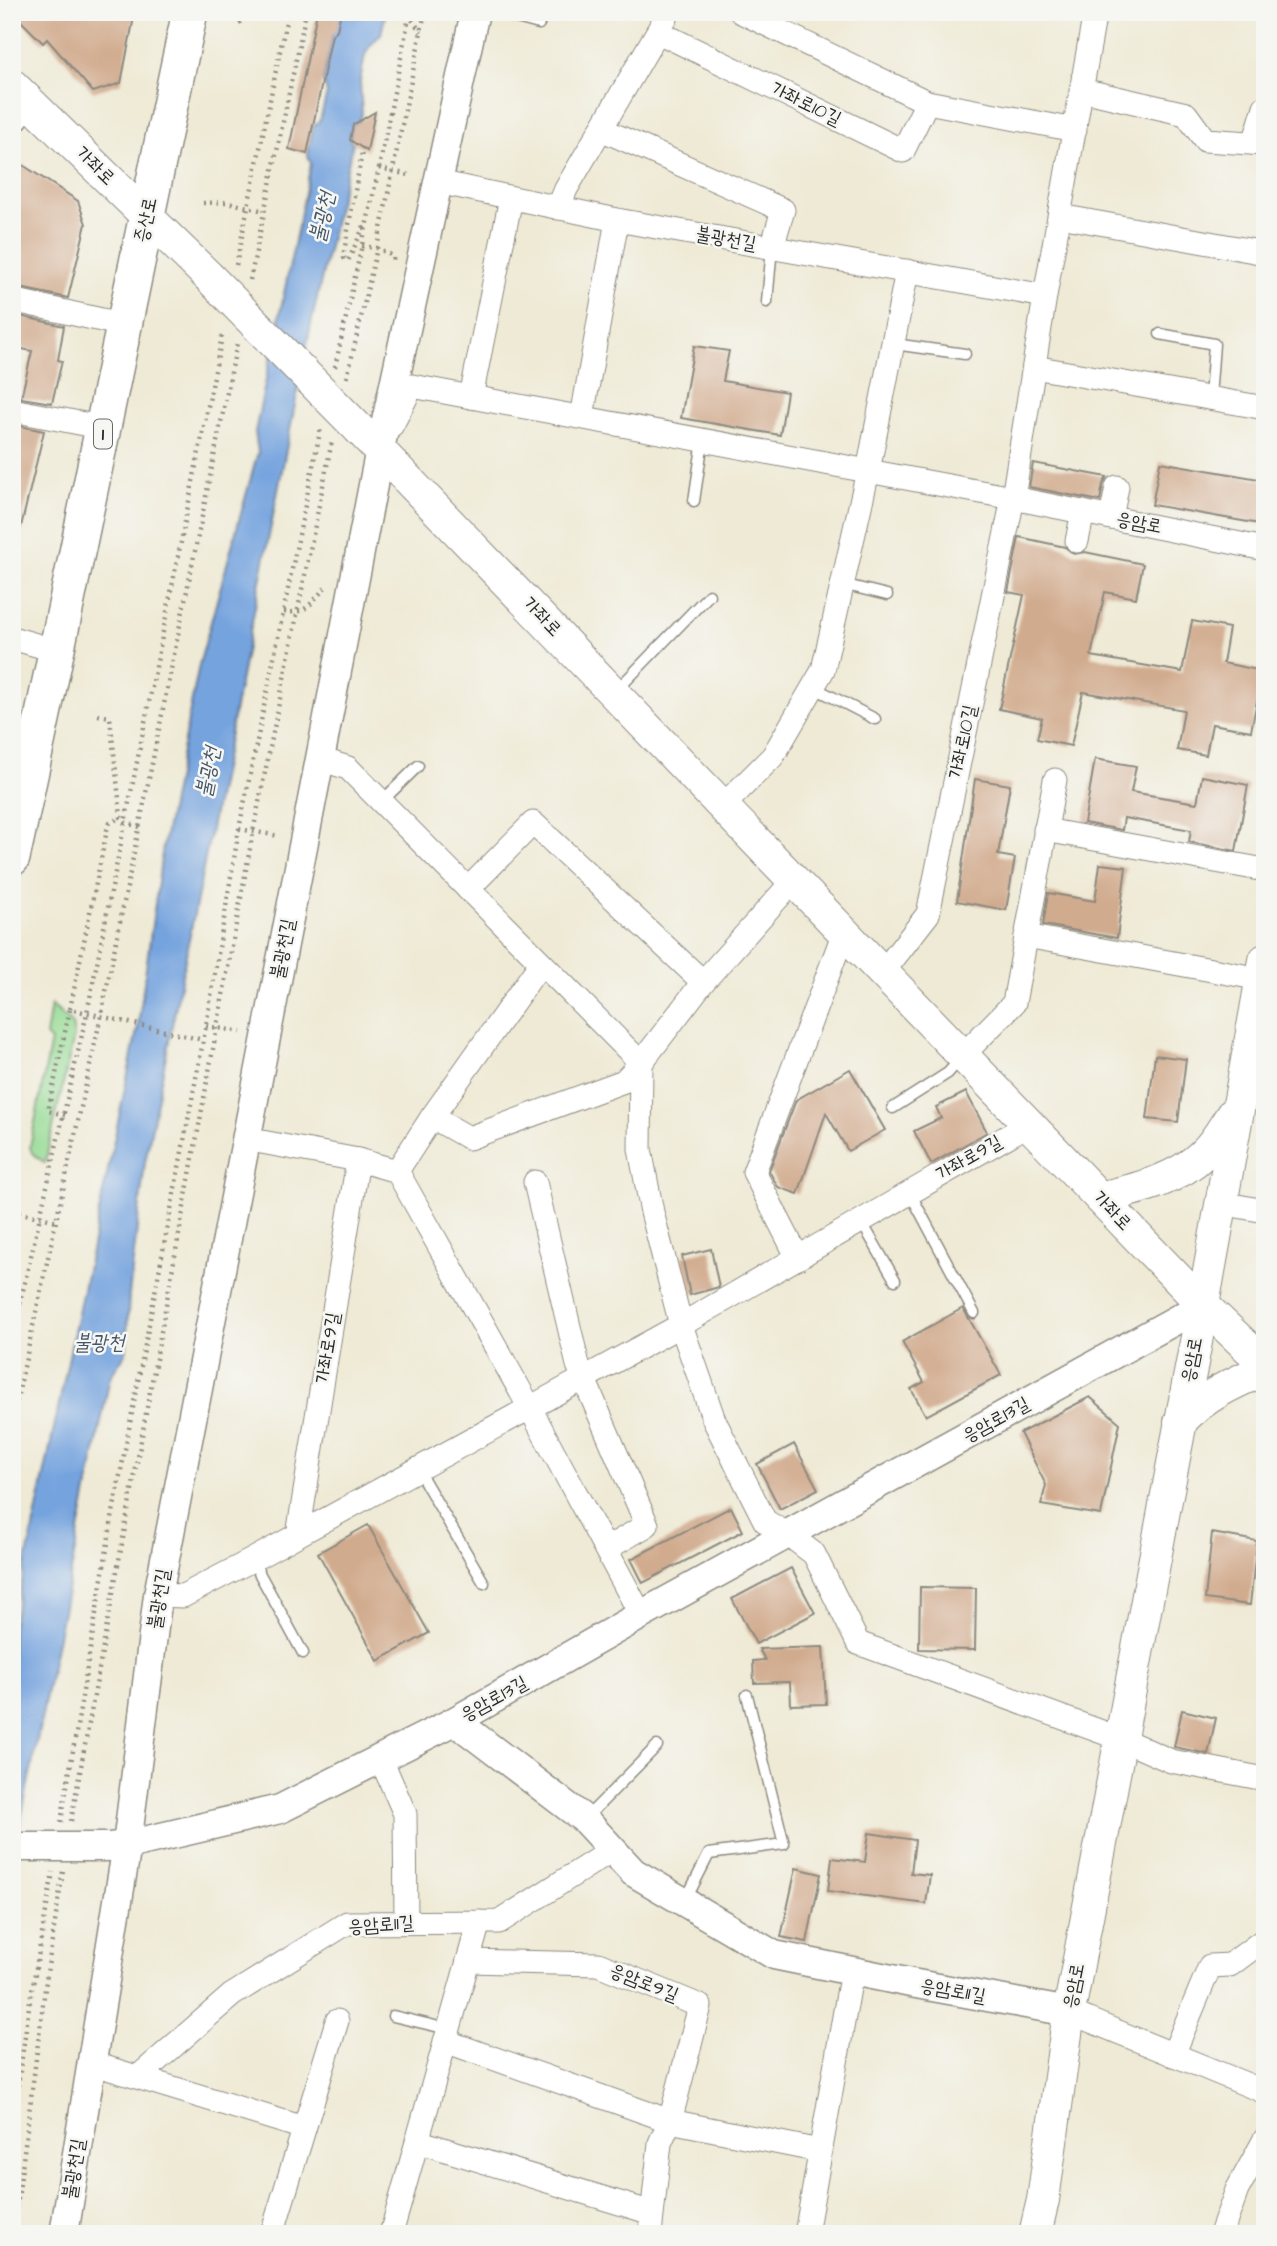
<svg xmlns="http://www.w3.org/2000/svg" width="1277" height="2246" font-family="'Architects Daughter','Poor Story',sans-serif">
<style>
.green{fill:#94da93;stroke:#60825f;stroke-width:2}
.water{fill:#74a3de;stroke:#506784;stroke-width:2}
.building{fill:#d1ab8e}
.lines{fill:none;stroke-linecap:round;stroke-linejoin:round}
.service-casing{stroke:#8d8a80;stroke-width:13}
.minor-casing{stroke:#8d8a80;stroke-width:25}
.tertiary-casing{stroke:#8d8a80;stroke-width:31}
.secondary-casing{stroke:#8d8a80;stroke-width:34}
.primary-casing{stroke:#8d8a80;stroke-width:38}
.path{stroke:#8d8a80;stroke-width:4.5;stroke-dasharray:2 5;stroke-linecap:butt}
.service{stroke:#fff;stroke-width:10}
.minor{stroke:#fff;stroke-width:23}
.tertiary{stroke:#fff;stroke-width:28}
.secondary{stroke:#fff;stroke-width:32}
.primary{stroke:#fff;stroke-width:35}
.tertiary-bridge-casing{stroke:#8d8a80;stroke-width:31;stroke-linecap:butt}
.secondary-bridge-casing{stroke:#8d8a80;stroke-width:34;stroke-linecap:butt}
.tertiary-bridge{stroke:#fff;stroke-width:28}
.secondary-bridge{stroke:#fff;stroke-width:32}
.labels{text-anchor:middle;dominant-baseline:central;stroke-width:5;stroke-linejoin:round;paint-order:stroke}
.shield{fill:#f6f6f2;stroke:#686867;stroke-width:2}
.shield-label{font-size:18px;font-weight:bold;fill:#2b2b2b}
.street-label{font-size:19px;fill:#2b2b2b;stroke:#f6f6f2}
.water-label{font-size:21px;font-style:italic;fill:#45556a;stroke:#f6f6f2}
</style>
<rect width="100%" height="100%" fill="#f6f6f2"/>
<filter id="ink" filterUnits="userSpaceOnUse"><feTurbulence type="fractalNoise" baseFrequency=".0143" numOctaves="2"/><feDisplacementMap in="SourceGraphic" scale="14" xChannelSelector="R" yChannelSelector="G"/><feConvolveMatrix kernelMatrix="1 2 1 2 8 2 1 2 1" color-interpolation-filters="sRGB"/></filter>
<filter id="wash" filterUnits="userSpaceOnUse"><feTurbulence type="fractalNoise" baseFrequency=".00686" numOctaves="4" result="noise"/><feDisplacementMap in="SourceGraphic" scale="28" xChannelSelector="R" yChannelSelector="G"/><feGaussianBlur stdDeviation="1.57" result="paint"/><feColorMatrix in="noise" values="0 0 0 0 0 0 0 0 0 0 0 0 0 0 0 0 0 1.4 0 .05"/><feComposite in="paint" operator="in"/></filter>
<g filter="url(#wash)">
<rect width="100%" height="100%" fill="#efead5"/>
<path class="green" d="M51 1005 72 1024 74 1036 45 1163 32 1153 30 1147 51 1041 46 1036Z"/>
<path class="water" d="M341 12H386L381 34 369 47 365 55 360 81 362 114 359 121 353 126 350 140 353 142 311 324 145 1162 129 1295 126 1353 110 1377 12 1865V1629L138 1026 163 846 199 665 258 452 255 432 311 164 308 156 313 127 320 120 327 93 323 79 332 35Z"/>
<g id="blocks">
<g class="building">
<path d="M12 12H135L121 83 93 92 47 39 43 43Z"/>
<path d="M317 12H341L337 30 332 35 307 154 289 149Z"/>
<path d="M375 112 367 151 350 140 353 125Z"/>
<path d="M12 158 78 201 86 224 68 298 20 288 21 284 12 283Z"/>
<path d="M15 315 64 326 58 360 62 361 52 403 21 398 32 351 12 347Z"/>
<path d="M694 346 729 351 723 381 787 392 780 435 681 418Z"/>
<path d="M20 426 44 431 19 535 12 534V460Z"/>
<path d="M1160 462 1265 480V525L1152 505Z"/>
<path d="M1033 463 1107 477 1103 484 1100 501 1029 487Z"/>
<path d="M1019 537 1065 547 1074 554 1085 552 1143 564 1136 598 1105 592 1091 656 1182 672 1192 621 1229 628 1223 663 1263 671 1251 731 1212 724 1206 755 1177 750 1184 710 1083 692 1071 746 1037 739 1042 718 999 709 1024 595 1008 592Z"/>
<path d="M1095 759 1136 766 1131 792 1197 803 1202 776 1248 785 1236 851 1189 842 1191 830 1124 818 1122 830 1084 823Z"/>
<path d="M975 779 1010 785 998 855 1015 858 1006 910 957 901Z"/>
<path d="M1100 864 1126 867 1117 938 1043 925 1048 893 1095 901Z"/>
<path d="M1155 1055 1186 1059 1178 1122 1147 1119Z"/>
<path d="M850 1069 885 1130 848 1151 826 1113 798 1194 778 1187 769 1171 796 1100Z"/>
<path d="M966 1092 987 1132 931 1164 914 1131 941 1118 936 1107Z"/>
<path d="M711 1249 719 1287 690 1295 682 1256Z"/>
<path d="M963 1308 1001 1375 926 1416 911 1389 924 1382 902 1342Z"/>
<path d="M1090 1397 1120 1423 1101 1515 1041 1505 1046 1485 1020 1433Z"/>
<path d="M794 1444 818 1489 780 1509 757 1464Z"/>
<path d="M731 1507 743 1531 643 1583 631 1559Z"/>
<path d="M368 1525 429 1633 378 1661 318 1553Z"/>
<path d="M1212 1533 1257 1541 1250 1605 1205 1599Z"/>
<path d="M791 1568 815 1613 756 1644 732 1599Z"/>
<path d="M920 1587 976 1588 975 1650 919 1649Z"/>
<path d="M823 1647 826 1704 791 1705 790 1682 754 1683 753 1661 765 1660 759 1649Z"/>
<path d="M1182 1710 1216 1718 1208 1754 1174 1747Z"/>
<path d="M869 1833 915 1840 911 1873 930 1875 926 1904 828 1891 832 1858 865 1862Z"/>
<path d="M796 1868 821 1874 807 1942 781 1937Z"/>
</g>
</g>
</g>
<g filter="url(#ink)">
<use href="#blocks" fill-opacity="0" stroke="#8d8a80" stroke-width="2"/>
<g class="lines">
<g class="service-casing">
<g id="service">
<path d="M494 12 539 24 543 12"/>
<path d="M12 134 33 109"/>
<path d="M767 302 772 247"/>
<path d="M1160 334 1214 344 1210 398"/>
<path d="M894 344 965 354"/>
<path d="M694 501 703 440"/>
<path d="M842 584 887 595"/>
<path d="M813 687 875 719"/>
<path d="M616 691 709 595"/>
<path d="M381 802 418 766"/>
<path d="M893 1108 948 1073 961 1058"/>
<path d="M910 1193 974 1313"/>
<path d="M861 1221 895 1280"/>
<path d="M418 1470 484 1583"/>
<path d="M252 1560 303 1653"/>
<path d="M585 1819 657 1746"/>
<path d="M684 1903 709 1854 784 1844 747 1695"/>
<path d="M393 2016 448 2029"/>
</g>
</g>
<g class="minor-casing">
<g id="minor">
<path d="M741 12 927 102 1075 130"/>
<path d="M658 32 903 151 927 102"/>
<path d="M1082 90 1186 114 1205 140 1265 144"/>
<path d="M601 129 783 210 772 247"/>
<path d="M1254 143 1265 107"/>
<path d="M438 182 617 220 1045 296"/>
<path d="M558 208 566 189 669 12"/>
<path d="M1060 216 1265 253"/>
<path d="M12 300 124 325"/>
<path d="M1034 367 1265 408"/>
<path d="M471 397 511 198"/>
<path d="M12 410 105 428"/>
<path d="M582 417 617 220"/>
<path d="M392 425 412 386 1013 498 1265 549"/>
<path d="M1111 518 1117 487"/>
<path d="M1077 541 1083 512"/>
<path d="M12 638 57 651"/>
<path d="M320 759 348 768 641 1063"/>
<path d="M723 806 773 756 823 670 868 471 907 271"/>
<path d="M1045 830 1265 870"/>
<path d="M468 889 533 823 703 982"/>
<path d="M1026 936 1261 979"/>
<path d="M883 972 928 914 1013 498 1045 296 1095 12"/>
<path d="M963 1055 1014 1003 1055 780"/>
<path d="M641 1063 640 1149 652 1212 681 1325 714 1420 765 1521 789 1535 814 1554 858 1643 1121 1739 1171 1761 1265 1779"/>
<path d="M432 1117 469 1138 624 1081 641 1063 703 982 794 880"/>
<path d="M246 1139 358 1160 397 1171"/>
<path d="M397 1171 530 1408 641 1615"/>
<path d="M397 1171 432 1117 541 963"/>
<path d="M535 1182 578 1365 647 1525 606 1549"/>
<path d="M1221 1203 1265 1211"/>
<path d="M798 1258 754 1172 844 932"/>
<path d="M298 1535 358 1160"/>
<path d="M158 1595 183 1596 252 1560 681 1325 1029 1124"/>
<path d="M380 1757 405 1814 406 1922"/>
<path d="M468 1961 598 1964 700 2006 670 2121 660 2143 650 2234"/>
<path d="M1069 2012 1265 2092"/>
<path d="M445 2041 670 2121 820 2151"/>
<path d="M1173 2055 1210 1966 1230 1965 1265 1939"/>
<path d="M91 2063 304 2128"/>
<path d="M138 2077 232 1995 347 1923 499 1922 612 1850"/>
<path d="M417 2141 652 2213"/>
<path d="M272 2234 337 2021"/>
<path d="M391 2234 479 1922"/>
<path d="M806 2234 852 1971"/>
<path d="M1221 2234 1237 2190 1265 2139"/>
</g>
</g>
<g class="tertiary-casing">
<g id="tertiary">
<path d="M455 1721 584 1819 633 1872 774 1955 911 1983 1069 2012"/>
<path d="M110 1847 127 1845 280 1809 455 1721 641 1615 1203 1305"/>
<path d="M64 2234 127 1845 158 1595 380 449 475 12"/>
</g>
</g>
<g class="secondary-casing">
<g id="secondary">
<path d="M12 85 208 276"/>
<path d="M360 430 1203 1305 1265 1364"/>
<path d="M1100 1198C1137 1189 1176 1181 1204 1153 1216 1142 1224 1126 1233 1113"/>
<path d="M1180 1422C1206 1395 1231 1384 1265 1369"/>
<path d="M1035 2234 1043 2200 1069 2012 1203 1305 1265 960"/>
</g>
</g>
<g class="primary-casing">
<path id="primary" d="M12 858C74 577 129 294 190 12"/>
</g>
<g class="path">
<path d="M386 12 410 17 421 32"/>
<path d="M239 23 256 12"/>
<path d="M363 147 344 252V258L348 261 364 226"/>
<path d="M379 168 413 176"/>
<path d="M203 203 227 202 264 211"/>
<path d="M362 246 377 248 393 256V260"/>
<path d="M236 265 288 12"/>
<path d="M250 280 306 12"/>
<path d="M335 367 379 168 410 12"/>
<path d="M347 378 377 248 425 12"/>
<path d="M284 612C307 614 310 604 325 588"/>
<path d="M98 715 110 717 121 817 126 823 140 827"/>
<path d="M239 829 279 836"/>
<path d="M70 1009 107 830 110 823 121 817"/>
<path d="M206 1026 241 1032"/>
<path d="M65 1115 48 1111 70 1009 203 1040"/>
<path d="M12 1211 58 1221"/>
<path d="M12 1338 87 1013 223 331"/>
<path d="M12 1422 101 1016 237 343"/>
<path d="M71 1821 253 832 332 441"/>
<path d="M61 1822 114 1507 206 1026 239 829 321 427"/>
<path d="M12 2128 29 2007 53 1872"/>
<path d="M12 2220 18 2199 47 1973 63 1871"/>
</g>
<use href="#service" class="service"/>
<use href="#minor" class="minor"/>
<use href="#tertiary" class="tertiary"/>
<use href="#secondary" class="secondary"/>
<use href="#primary" class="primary"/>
<g class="tertiary-bridge-casing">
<path id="tertiary-bridge" d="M12 1847H105"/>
</g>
<g class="secondary-bridge-casing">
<path id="secondary-bridge" d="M208 276 360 430"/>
</g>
<use href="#tertiary-bridge" class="tertiary-bridge"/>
<use href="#secondary-bridge" class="secondary-bridge"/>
</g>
</g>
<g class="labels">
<rect class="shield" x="94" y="419.5" width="18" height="29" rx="5"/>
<g class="shield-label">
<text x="103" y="434">1</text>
</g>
<g class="street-label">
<text transform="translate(806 104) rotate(26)">가좌로10길</text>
<text transform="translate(95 166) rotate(44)">가좌로</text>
<text transform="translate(146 220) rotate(-78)">증산로</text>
<text transform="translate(726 239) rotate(10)">불광천길</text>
<text transform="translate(1139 523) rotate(11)">응암로</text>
<text transform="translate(542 617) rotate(46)">가좌로</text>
<text transform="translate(963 742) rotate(-78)">가좌로10길</text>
<text transform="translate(283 949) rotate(-79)">불광천길</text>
<text transform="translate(969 1158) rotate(-30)">가좌로9길</text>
<text transform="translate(1112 1211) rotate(46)">가좌로</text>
<text transform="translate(328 1348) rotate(-81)">가좌로9길</text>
<text transform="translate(1192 1360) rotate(-79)">응암로</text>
<text transform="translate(996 1420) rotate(-29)">응암로13길</text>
<text transform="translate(159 1599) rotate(-81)">불광천길</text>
<text transform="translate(494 1699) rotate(-29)">응암로13길</text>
<text transform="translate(381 1925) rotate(-4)">응암로11길</text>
<text transform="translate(644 1983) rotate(22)">응암로9길</text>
<text transform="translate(1074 1986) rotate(-79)">응암로</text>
<text transform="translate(953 1991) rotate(10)">응암로11길</text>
<text transform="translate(74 2169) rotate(-81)">불광천길</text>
</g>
<g class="water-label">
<text transform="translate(322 217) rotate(-77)">불광천</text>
<text transform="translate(208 772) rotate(-79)">불광천</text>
<text x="99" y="1342">불광천</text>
</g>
</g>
<rect width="1277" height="2246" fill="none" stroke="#f6f6f2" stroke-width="42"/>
</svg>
